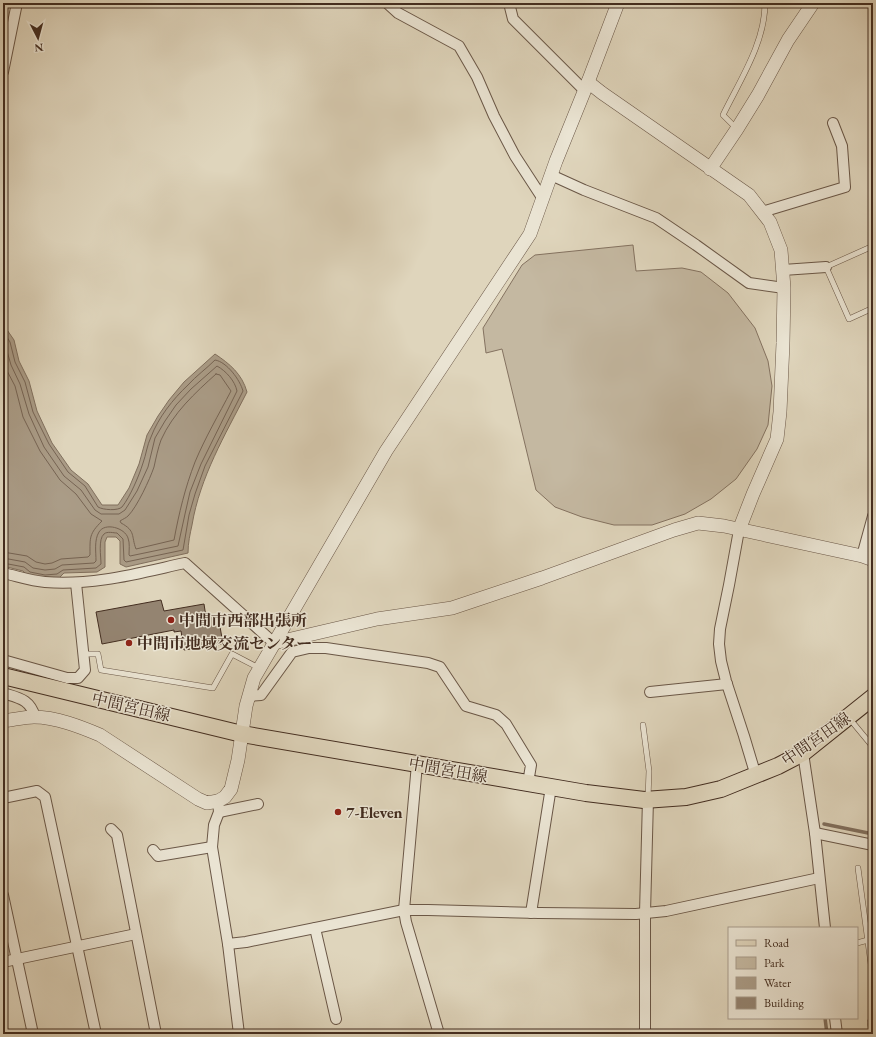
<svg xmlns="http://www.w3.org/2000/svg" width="876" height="1037" font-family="'EB Garamond','Noto Serif JP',serif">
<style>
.green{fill:#c4b8a1;stroke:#847260}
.water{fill:#aa9c87;stroke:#81705e}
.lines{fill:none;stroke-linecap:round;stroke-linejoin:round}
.shore{stroke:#766454;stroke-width:1}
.stream{stroke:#81705e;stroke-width:3.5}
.building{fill:#948471;stroke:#432d20}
.service-casing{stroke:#6a5747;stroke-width:6}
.minor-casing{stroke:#6a5747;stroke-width:12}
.tertiary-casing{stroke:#6a5747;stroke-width:14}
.primary-casing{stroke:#432d20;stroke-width:18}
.service{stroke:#eae4d3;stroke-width:5}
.minor{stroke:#eae4d3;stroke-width:10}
.tertiary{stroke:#eae4d3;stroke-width:13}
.primary{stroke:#dfd5bc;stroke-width:16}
.poi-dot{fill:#8f2418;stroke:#eae4d3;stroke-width:1.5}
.labels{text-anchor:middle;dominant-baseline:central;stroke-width:3;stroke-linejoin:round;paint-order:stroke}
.poi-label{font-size:16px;font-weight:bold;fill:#432d20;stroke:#eae4d3;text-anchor:start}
.street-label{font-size:16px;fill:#432d20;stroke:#eae4d3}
</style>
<rect width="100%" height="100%" fill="#dfd5bc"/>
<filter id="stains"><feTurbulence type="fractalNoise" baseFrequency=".005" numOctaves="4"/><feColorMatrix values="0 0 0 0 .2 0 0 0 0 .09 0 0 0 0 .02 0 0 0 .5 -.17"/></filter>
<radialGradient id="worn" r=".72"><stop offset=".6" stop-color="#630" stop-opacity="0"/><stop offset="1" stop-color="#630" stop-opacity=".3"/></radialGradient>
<path class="green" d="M633 245 636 271 682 268 701 272 728 293 755 328 768 361 772 386 768 425 757 449 736 479 711 499 685 514 652 525H614L582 517 555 507 536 490 502 349 486 353 483 328 522 265 535 255Z"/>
<path class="water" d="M3 324 14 340 19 361 29 381 37 411 52 443 71 470 88 484 102 505H118L129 488 139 464 147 435 158 416 169 400 184 382 215 354C230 364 242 374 247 392 225 435 200 477 192 525 190 534 188 543 188 553L126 567 120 564V541L116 537H107L105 542V567L97 572 64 573 59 578 45 579 28 576 23 571 3 566Z"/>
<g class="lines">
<g class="shore">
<path d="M3 331 10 342 15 362 25 382 33 412 49 444 68 472 85 486 98 507C103 510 118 511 122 507 130 497 139 476 143 463 146 455 147 445 151 437 158 418 173 399 188 385 196 376 206 369 215 360 227 362 240 380 243 391L205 466 195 494 189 515 183 550 126 562 124 560 123 539 117 533C114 533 107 531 104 534 98 539 101 557 101 564L96 568 63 570 57 574 45 575 30 572 24 567 3 563"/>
<path d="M3 340 5 344 11 365 20 384 29 414 44 447 64 476 81 490 95 510 101 514H119L125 510 137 491 148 467 155 438 165 421 176 405 191 389 217 366C226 371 235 381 237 391L201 464 190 492 185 514 178 546 130 556 129 555C129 550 130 543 128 538 125 528 105 522 99 532 94 540 96 552 96 561L94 563 62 565 55 569 45 570 33 568 25 562 3 558"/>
<path d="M3 360 5 367 15 386 23 417 40 451 60 480 76 494 91 514 102 521C89 534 90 537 90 555L88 557 61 559 52 563 45 564 36 562 27 556 3 552"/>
<path d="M216 374 220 375 231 391C219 414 205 438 195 462 185 488 179 513 174 540L136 549C131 536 136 531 121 523L120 521C123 519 126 518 128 516 137 507 150 479 154 467 156 458 158 448 161 440 173 413 195 393 216 374Z"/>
</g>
<g class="stream">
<path d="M824 824 873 834"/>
<path d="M825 1018 827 1034"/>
</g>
</g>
<path class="building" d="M161 600 164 611 204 604 206 617 218 615 223 644 184 650 181 631 174 632V630L102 644 96 612Z"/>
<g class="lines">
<g class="service-casing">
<g id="service">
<path d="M737 129 723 115C740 80 765 43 765 3"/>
<path d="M873 246 826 267 849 319 873 308"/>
<path d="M83 654H98L101 670 213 688 232 654 259 668"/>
<path d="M849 718 873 747"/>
<path d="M643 725 649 771 648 798"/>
<path d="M858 868 873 979"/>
<path d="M857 943 868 940 873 944"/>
<path d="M872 1034 870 1022 873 1015"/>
</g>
</g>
<g class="minor-casing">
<g id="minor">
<path d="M387 3 398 13 459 46 477 77 494 116 515 156 543 199"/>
<path d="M509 3 513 19 585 91"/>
<path d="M3 72 17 3"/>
<path d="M551 175 584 190 656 218 696 245 749 283 784 288"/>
<path d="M762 212 845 187 842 146 833 123"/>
<path d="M783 270 826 267"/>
<path d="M739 530 729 585 720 629 719 644 721 661 726 681 744 736 756 776"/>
<path d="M862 556 873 516"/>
<path d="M3 573C17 576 31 581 45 582 93 586 139 573 185 563L274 643"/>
<path d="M3 660 67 678H78L85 670 76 583"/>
<path d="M650 692 727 684"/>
<path d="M3 693C19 698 30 699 35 717"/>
<path d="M249 696 261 695 292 652 309 648H326L428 663 440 667 466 706 496 715 506 724 531 765 528 783"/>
<path d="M803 753 815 833 825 928"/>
<path d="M417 764 404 910 406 922 439 1034"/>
<path d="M3 798 37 791 45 797 96 1034"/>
<path d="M218 801 219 812 214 825 212 847 228 944 239 1034"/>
<path d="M219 812 258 804"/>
<path d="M111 829 117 835 156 1034"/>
<path d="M815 833 873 845"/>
<path d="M153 850 158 856 212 847"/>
<path d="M3 895 33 1034"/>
<path d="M531 913 551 787"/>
<path d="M315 928 336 1019"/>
<path d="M228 944 246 942 404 910H428L539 913 636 914 666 911 819 878"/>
<path d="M3 962 136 934"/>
<path d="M835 1018 837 1034"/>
<path d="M645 1034V913L648 799"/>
</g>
</g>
<g class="tertiary-casing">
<g id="tertiary">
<path d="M588 82 602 93 749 195 770 222 781 250 784 288 783 343 780 412 777 439 753 494 739 530"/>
<path d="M710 169 737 129 758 95 788 40 813 3"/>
<path d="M274 643 377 619 452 608 542 578 674 530 698 523 724 526 862 556 873 560"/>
<path d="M3 721C13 720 24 717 34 717 56 717 81 727 100 735L198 799 207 803 218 801 225 797 231 789 238 760 246 706 254 678 386 451 530 234 556 161 588 82 618 3"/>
</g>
</g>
<g class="primary-casing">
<path id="primary" d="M3 676 242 734 586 793 644 800 686 797 721 789 778 766 803 753 873 697"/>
</g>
<use href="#service" class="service"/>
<use href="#minor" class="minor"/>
<use href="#tertiary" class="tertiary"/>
<use href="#primary" class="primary"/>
</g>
<g class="poi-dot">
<circle cx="171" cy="620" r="4"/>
<circle cx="129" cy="643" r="4"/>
<circle cx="338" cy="812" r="4"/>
</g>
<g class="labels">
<g class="poi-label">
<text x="179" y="620">中間市西部出張所</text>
<text x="137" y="643">中間市地域交流センター</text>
<text x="346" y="812">7-Eleven</text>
</g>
<g class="street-label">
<text transform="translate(131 707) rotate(13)">中間宮田線</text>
<text transform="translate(816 739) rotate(-35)">中間宮田線</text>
<text transform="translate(448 770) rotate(10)">中間宮田線</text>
</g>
</g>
<rect width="876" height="1037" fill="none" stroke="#dfd5bc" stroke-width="16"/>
<rect x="4" y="4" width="868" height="1029" fill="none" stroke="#432d20" stroke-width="2"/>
<rect x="8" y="8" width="860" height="1021" fill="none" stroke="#432d20"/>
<rect x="728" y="927" width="130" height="92" fill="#eae4d3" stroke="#a79b8b"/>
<rect x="736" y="940" width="20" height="6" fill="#dfd5bc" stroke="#a79b8b"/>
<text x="764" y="947" font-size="12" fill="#432d20">Road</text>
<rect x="736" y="957" width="20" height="12" fill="#c4b8a1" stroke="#a79b8b"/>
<text x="764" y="967" font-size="12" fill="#432d20">Park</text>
<rect x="736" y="977" width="20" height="12" fill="#aa9c87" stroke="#a79b8b"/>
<text x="764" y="987" font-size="12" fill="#432d20">Water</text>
<rect x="736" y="997" width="20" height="12" fill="#948471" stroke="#a79b8b"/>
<text x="764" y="1007" font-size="12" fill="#432d20">Building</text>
<g transform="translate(38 38) rotate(174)" stroke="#eae4d3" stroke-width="3" paint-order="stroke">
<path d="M0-3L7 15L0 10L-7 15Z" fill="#432d20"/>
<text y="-6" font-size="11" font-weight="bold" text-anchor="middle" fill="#432d20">N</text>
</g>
<rect width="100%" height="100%" filter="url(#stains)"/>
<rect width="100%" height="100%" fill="url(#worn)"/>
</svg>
